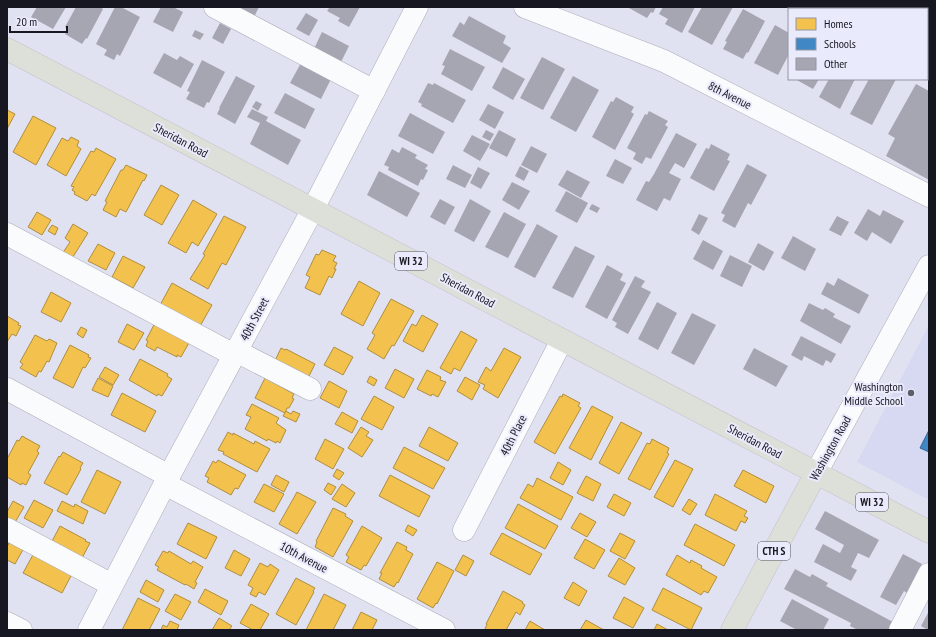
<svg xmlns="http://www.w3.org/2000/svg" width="936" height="637" font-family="'PT Sans Narrow',sans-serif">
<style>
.built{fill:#d7d8f2}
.homes{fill:#f2c14e;stroke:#b08e40}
.schools{fill:#3f88c5;stroke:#336694}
.building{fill:#a5a6b1}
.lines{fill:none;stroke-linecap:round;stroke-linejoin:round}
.minor-casing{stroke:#adaeb9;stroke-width:23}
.major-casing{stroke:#c2c2c9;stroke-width:23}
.minor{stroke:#fafbfd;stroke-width:22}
.major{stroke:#dce0d9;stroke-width:22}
.poi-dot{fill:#5d5e69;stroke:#e9eafb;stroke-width:1.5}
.labels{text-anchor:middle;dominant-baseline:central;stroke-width:4;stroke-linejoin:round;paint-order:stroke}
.shield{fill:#e9eafb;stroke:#555662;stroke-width:1}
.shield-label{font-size:11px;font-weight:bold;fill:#161720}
.street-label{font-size:12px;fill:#161720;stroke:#e9eafb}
.poi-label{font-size:12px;fill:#161720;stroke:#e9eafb;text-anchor:end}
</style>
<rect width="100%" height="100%" fill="#e1e2f1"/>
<path class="built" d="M929 325V500L857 462Z"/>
<g class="homes">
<path d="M7 110 15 114 7 129Z"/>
<path d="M33 116 56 128 36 165 13 152Z"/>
<path d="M71 137 79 141 77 146 81 149 66 176 47 165 62 138 68 141Z"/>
<path d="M96 148 116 159 95 196 92 194 87 201 74 194 75 192 72 190 74 187 71 186 91 151 94 152Z"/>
<path d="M126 165 147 175 144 181 143 180 126 212 120 209 116 217 103 210 107 202 105 201 121 170H123Z"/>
<path d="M161 185 179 195 162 225 144 215Z"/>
<path d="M193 200 217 214 198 246 192 242 186 253 168 243Z"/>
<path d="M37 212 51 220 42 235 28 227Z"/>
<path d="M224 216 246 227 226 265 222 263 208 289 190 279 205 255 203 254Z"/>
<path d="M73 224 88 233 71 260 62 254 70 242 65 238Z"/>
<path d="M52 225 58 228 55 235 48 231Z"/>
<path d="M98 244 115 253 106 270 88 261Z"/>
<path d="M322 250 336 256 333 261 337 263 334 269H336L332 278 329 276 320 295 305 288 310 277 306 275 316 254 319 255Z"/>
<path d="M123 256 145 267 133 288 112 277Z"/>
<path d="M359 281 380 293 363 326 341 314Z"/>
<path d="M172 283 212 305 199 328 159 307Z"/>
<path d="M51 292 71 303 61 322 41 312Z"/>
<path d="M391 299 414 311 394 346 392 345 384 359 367 349 375 335 372 333Z"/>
<path d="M422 315 438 324 423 352 403 341 412 324 416 326Z"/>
<path d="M7 316 19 323 18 325 21 326 16 336 12 334 7 342Z"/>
<path d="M156 321 190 341 181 357 177 355V357L157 347 155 351 146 346 148 341 146 340Z"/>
<path d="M127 324 144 333 134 350 118 342Z"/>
<path d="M81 327 87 330 83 338 77 334Z"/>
<path d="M461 331 477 340 460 371 454 368 451 374 440 368Z"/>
<path d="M35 335 47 341 49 339 57 343 49 362 47 361 41 372 39 371 36 377 20 368 23 364 20 362Z"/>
<path d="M70 345 89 355 88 357 91 358 85 368 83 367 73 388 53 378Z"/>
<path d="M334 347 353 357 343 375 324 365Z"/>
<path d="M281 348 285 350 286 349 315 364 306 382 273 365Z"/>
<path d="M504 348 521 357 498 398 483 389 485 385 478 382 486 367 491 371Z"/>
<path d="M140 359 168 374 167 376 172 379 162 396 158 394 157 396 129 380Z"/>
<path d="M105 367 119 375 113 385 99 377Z"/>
<path d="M395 369 414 379 404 398 385 388Z"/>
<path d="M427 370 441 377 440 380 446 382 438 397 432 394 431 396 417 389Z"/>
<path d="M370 376 377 380 374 386 367 382Z"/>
<path d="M465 377 480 385 472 400 457 391Z"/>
<path d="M98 378 113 386 108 397 92 390Z"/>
<path d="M265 378 294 394 292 398 294 399 289 408H287L285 413 255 398Z"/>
<path d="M329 381 347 391 339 408 320 398Z"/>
<path d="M122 393 156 411 145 432 111 415Z"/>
<path d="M563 394 580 403 578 406 581 408 555 454 534 442 560 396 562 397Z"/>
<path d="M374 396 394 407 382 430 361 419Z"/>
<path d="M252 404 279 418 276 423 286 430 280 443 277 441 276 443 268 439 267 441 245 429 251 417 246 415Z"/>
<path d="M592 406 613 417 591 460 569 448Z"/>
<path d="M286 411 291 414 293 411 300 414 296 422 283 416Z"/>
<path d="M342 412 358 421 352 433 335 424Z"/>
<path d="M621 422 642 433 619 474 599 463Z"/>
<path d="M361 427 369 432 366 436 373 440 362 457 348 448Z"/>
<path d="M429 427 458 443 448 461 419 446Z"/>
<path d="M228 432 233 435V433L254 444 255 441 270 449 257 472 223 454 224 452 218 450Z"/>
<path d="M22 436 40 446 37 451 39 453 28 473 31 475 26 485 22 483 21 485 7 477V459L17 440 19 441Z"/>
<path d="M325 439 344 449 333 469 315 459Z"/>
<path d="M652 439 669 448 667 453 669 454 650 490 628 479 647 443 650 444Z"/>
<path d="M404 447 445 468 433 489 393 468Z"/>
<path d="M63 452 83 463 80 468 81 469 67 495 44 483 59 456 60 457Z"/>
<path d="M218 460 246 475 238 489 235 488 231 495 207 482 209 478 205 476 213 461 216 463Z"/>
<path d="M675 460 693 469 673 507 654 497Z"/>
<path d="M558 462 571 470 563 485 550 478Z"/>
<path d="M337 469 344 473 339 480 333 476Z"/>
<path d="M97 470 121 482 105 514 81 502Z"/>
<path d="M743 470 774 486 766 503 734 486Z"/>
<path d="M276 475 289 482 284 492 271 485Z"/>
<path d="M390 475 430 496 419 517 379 496Z"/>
<path d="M586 476 601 484 593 501 577 493Z"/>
<path d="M537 478 573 497 561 520 520 498 528 484 533 487Z"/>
<path d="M328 483 336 487 331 495 324 490Z"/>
<path d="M264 484 284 494 274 512 254 502Z"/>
<path d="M342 484 355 493 346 507 332 499Z"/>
<path d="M297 492 316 502 297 534 279 524Z"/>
<path d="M614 494 631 503 624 516 607 507Z"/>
<path d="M715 494 747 511 744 516 748 518 745 523 741 521 736 531 705 515Z"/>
<path d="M689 499 697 504 690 515 682 510Z"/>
<path d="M34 500 53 510 43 528 24 518Z"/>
<path d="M13 501 24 507 14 524 7 520V512Z"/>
<path d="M62 501 74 507 75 504 88 511 83 524 57 511Z"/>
<path d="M518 504 558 526 545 549 505 528Z"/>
<path d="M333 508 346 514 345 516 353 521 333 557 315 547 317 542 316 541Z"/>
<path d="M580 513 596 522 587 537 571 528Z"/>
<path d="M188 523 217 537 206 559 177 544Z"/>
<path d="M695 524 735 545 724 566 684 545Z"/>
<path d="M408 525 417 530 413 536 405 531Z"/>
<path d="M60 526 86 540 85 541 90 543 81 560 50 545Z"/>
<path d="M362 526 382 538 366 566 364 565 361 570 346 562 349 557 346 555Z"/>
<path d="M502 533 542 554 530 575 490 554Z"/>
<path d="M620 533 635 541 625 559 610 551Z"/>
<path d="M11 539 25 546 15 564 7 560V547Z"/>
<path d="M585 539 605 550 594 569 574 558Z"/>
<path d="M397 542 407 547 406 550 413 554 398 583 397 582 394 587 379 579 382 573H380Z"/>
<path d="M234 550 250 559 241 576 225 568Z"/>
<path d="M35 551 73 572 62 593 23 573Z"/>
<path d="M163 551 168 553 169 551 191 564 193 561 203 567 195 582 197 583 194 589 186 584 185 585 157 570 159 567 155 565Z"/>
<path d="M463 555 474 561 466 576 455 570Z"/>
<path d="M677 555 690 563 691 560 702 566 701 568 717 577 708 593 704 591 701 595 666 575Z"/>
<path d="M619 558 635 568 625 585 608 576Z"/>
<path d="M437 562 454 571 437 604 436 603 433 608 417 599Z"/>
<path d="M260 563 268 567 270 564 279 570 265 595 259 592 256 597 250 594 253 588 248 585Z"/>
<path d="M296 578 315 588 313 591 314 592 296 625 276 614Z"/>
<path d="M146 580 164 590 158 602 140 592Z"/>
<path d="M573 582 587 591 579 606 564 598Z"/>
<path d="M663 588 702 608 691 630 652 610Z"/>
<path d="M205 589 228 601 221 615 198 602Z"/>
<path d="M503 591 523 602 522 603 525 605 520 615 516 612 506 630H487L485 629 487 624H486Z"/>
<path d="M175 594 191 602 181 620 165 611Z"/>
<path d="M324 594 346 605 333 630H306Z"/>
<path d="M624 597 644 608 633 628 613 618Z"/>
<path d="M138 598 160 609 149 630H122Z"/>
<path d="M251 604 269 614 260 630H253L240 623Z"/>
<path d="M361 612 377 620 372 630H352Z"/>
<path d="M219 618 232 626 229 630H212Z"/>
<path d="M586 620 604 630H580Z"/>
<path d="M170 621 179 625 177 630H161L163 625 167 627Z"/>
<path d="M530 621 545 630H525Z"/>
<path d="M657 624 668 630H654Z"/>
</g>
<path class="schools" d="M929 430V452L920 448Z"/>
<g class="building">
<path d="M37 7H66L53 29 31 17Z"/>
<path d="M76 7H100L103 9 87 39 86 38 82 44 65 34 67 29 65 27Z"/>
<path d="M115 7H121L140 17 120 56 117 54 114 60 104 55 107 50 96 44Z"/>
<path d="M161 7H173L183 12 173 32 153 22Z"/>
<path d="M241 7H259L253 19 239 11Z"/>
<path d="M330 7H360L349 27 338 21 340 18 327 11Z"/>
<path d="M630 7H656L653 13 651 12 647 18 629 8Z"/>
<path d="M663 7H695L682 33 665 24 668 19 659 14Z"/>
<path d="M702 7H733L712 45 688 32Z"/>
<path d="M743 9 765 21 748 53 747 52 743 59 723 49 727 42 725 41Z"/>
<path d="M306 13 318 20 309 36 296 29Z"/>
<path d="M469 16 506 36 503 43 511 48 502 63 452 36 460 22 464 25Z"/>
<path d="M220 23 231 29 223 44 212 38Z"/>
<path d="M775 25 789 33V54L778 75 754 63Z"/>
<path d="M195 30 204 34 200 40 192 36Z"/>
<path d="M322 32 349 46 339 66 312 53Z"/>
<path d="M450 49 485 67 472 91 441 74 445 66 442 65Z"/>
<path d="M164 53 177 60 180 56 194 64 181 88 153 73Z"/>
<path d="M542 57 565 69 543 110 520 98Z"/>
<path d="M202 60 225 72 209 103 207 102 204 108 186 99 190 92 187 91Z"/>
<path d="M301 63 331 79 321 99 290 83Z"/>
<path d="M503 67 525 79 513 100 492 88Z"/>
<path d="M236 76 255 86 235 124 217 114 220 108H219Z"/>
<path d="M573 76 599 90 576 132 550 118Z"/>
<path d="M795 79H819L813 89Z"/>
<path d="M829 79H855L840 109 819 97Z"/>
<path d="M869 79H896L872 125 850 114Z"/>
<path d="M428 83 433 85 434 83 466 100 453 123 421 106 422 104 418 102Z"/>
<path d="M916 84 929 91V180L886 156 895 138 888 134Z"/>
<path d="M285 93 315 109 305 129 274 113Z"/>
<path d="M616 97 634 107 631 112 634 114 615 150 592 137 611 101 613 102Z"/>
<path d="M256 101 262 104 258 111 252 107Z"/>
<path d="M488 104 504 112 495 129 479 120Z"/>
<path d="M252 109 268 117 266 121 301 140 288 165 250 144 260 123 247 117Z"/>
<path d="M649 111 668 121 665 125 668 127 651 159 646 157 642 164 633 159 636 153 627 148 645 114 647 115Z"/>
<path d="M410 113 445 132 433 154 398 136Z"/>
<path d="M486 130 494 134 490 141 482 137Z"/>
<path d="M499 130 516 139 507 157 489 148Z"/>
<path d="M676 133 697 144 684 168 675 163 669 173 681 179 670 201 664 198 657 211 636 200 646 181 649 182 654 174Z"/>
<path d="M472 135 490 144 480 161 463 151Z"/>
<path d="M711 144 730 154 727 160 730 161 714 191 690 178 706 148 709 149Z"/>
<path d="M531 146 547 154 537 173 521 165Z"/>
<path d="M402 147 417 155 415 158 428 165 425 169 428 170 423 180 421 179 418 186 388 170 389 167 384 165 392 149 399 153Z"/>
<path d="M615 159 632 168 623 184 606 176Z"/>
<path d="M747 164 767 175 751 205 748 203 735 228 722 221 725 215 721 213Z"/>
<path d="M453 165 472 175 465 188 446 179Z"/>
<path d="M520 166 529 171 524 181 515 176Z"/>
<path d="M478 167 490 173 481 189 470 183Z"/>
<path d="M567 170 590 182 581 198 558 185Z"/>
<path d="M379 171 420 193 407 217 367 195Z"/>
<path d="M512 182 530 191 519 210 502 200Z"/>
<path d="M566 191 588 203 577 223 555 211Z"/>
<path d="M440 199 455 207 445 225 430 217Z"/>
<path d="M470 199 491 211 474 242 454 231Z"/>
<path d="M592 204 600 208 597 213 589 209Z"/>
<path d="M868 209 880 216 883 210 904 221 891 244 872 232 867 241 854 233Z"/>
<path d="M504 212 526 224 508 258 485 247Z"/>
<path d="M699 214 708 218 699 235 691 230Z"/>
<path d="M837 216 849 222 841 236 829 230Z"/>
<path d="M537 224 558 236 535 278 514 267Z"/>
<path d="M793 236 816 249 805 271 781 258Z"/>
<path d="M703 240 723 251 713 270 693 259Z"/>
<path d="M758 243 774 252 764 271 748 262Z"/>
<path d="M575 246 595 256 573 298 552 288Z"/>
<path d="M730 255 752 266 742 287 720 276Z"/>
<path d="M607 265 623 274 620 280 626 283 607 319 585 307Z"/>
<path d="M635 276 645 281 641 287 651 292 628 334 615 327 617 323 612 320Z"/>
<path d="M838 278 869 295 859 314 821 294 827 282 834 286Z"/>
<path d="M657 302 677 313 658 350 638 339Z"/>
<path d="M809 303 823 310 825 308 835 314 833 317 851 326 841 344 800 321Z"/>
<path d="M692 313 716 325 694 365 671 353Z"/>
<path d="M801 336 836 354 831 363 826 360 823 366 804 356 802 361 791 355Z"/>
<path d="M754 348 788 366 776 387 743 369Z"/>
<path d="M825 511 879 540 869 558 858 553 851 567 857 570 851 581 814 562 823 544 840 553 844 545 815 529Z"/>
<path d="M903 554 922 564 907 593 904 591 896 605 880 597Z"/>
<path d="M795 569 810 577 812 574 828 583 826 586 893 622 889 630H858L850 626 851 623 784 589Z"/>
<path d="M792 599 829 619 823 630H797L780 621Z"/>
<path d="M929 611V630H928L921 626Z"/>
</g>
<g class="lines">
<g class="minor-casing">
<g id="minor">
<path d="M215 7 374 91"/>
<path d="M525 7 664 61 929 196"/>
<path d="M851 7 854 9"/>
<path d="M927 48 929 49"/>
<path d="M7 234 234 355"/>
<path d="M236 351 310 389"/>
<path d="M7 389 169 476"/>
<path d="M816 473 929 266"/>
<path d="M165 484 444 630"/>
<path d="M7 529 112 585"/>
<path d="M464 530 562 340"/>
<path d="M7 623 21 630"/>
<path d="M89 630 169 476 313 209 417 7"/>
<path d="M900 630 929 574"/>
</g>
</g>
<g class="major-casing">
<g id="major">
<path d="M7 49 929 532"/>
<path d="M732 630 816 473"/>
</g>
</g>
<use href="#minor" class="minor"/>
<use href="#major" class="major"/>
</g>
<circle class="poi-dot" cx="911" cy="393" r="4"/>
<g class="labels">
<g class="shield">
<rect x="395" y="252" width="32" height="18" rx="3"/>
<rect x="856" y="493" width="32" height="18" rx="3"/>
<rect x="758" y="542" width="32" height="18" rx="3"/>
</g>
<g class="shield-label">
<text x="411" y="261">WI 32</text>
<text x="872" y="502">WI 32</text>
<text x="774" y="551">CTH S</text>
</g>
<g class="street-label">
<text transform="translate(730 95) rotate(27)">8th Avenue</text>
<text transform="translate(181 140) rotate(28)">Sheridan Road</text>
<text transform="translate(468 290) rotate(28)">Sheridan Road</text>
<text transform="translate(254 319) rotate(-62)">40th Street</text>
<text transform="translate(513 435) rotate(-63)">40th Place</text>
<text transform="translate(755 441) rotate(28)">Sheridan Road</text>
<text transform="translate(830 448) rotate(-61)">Washington Road</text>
<text transform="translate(304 557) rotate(28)">10th Avenue</text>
</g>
<g class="poi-label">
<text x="903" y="386">Washington<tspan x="903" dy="14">Middle School</tspan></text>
</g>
</g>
<rect width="936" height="637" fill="none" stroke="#161720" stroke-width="16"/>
<rect x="788" y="8" width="140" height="72" fill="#e9eafb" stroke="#9596a3"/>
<rect x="796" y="18" width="20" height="12" fill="#f2c14e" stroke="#9596a3"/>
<text x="824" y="28" font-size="12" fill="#161720">Homes</text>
<rect x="796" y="38" width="20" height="12" fill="#3f88c5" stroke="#9596a3"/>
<text x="824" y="48" font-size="12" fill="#161720">Schools</text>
<rect x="796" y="58" width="20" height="12" fill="#a5a6b1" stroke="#9596a3"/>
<text x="824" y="68" font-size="12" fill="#161720">Other</text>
<path d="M10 26v6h57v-6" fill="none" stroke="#161720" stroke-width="2"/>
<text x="16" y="26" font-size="12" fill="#161720" stroke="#e9eafb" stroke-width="3" paint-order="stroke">20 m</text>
</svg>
